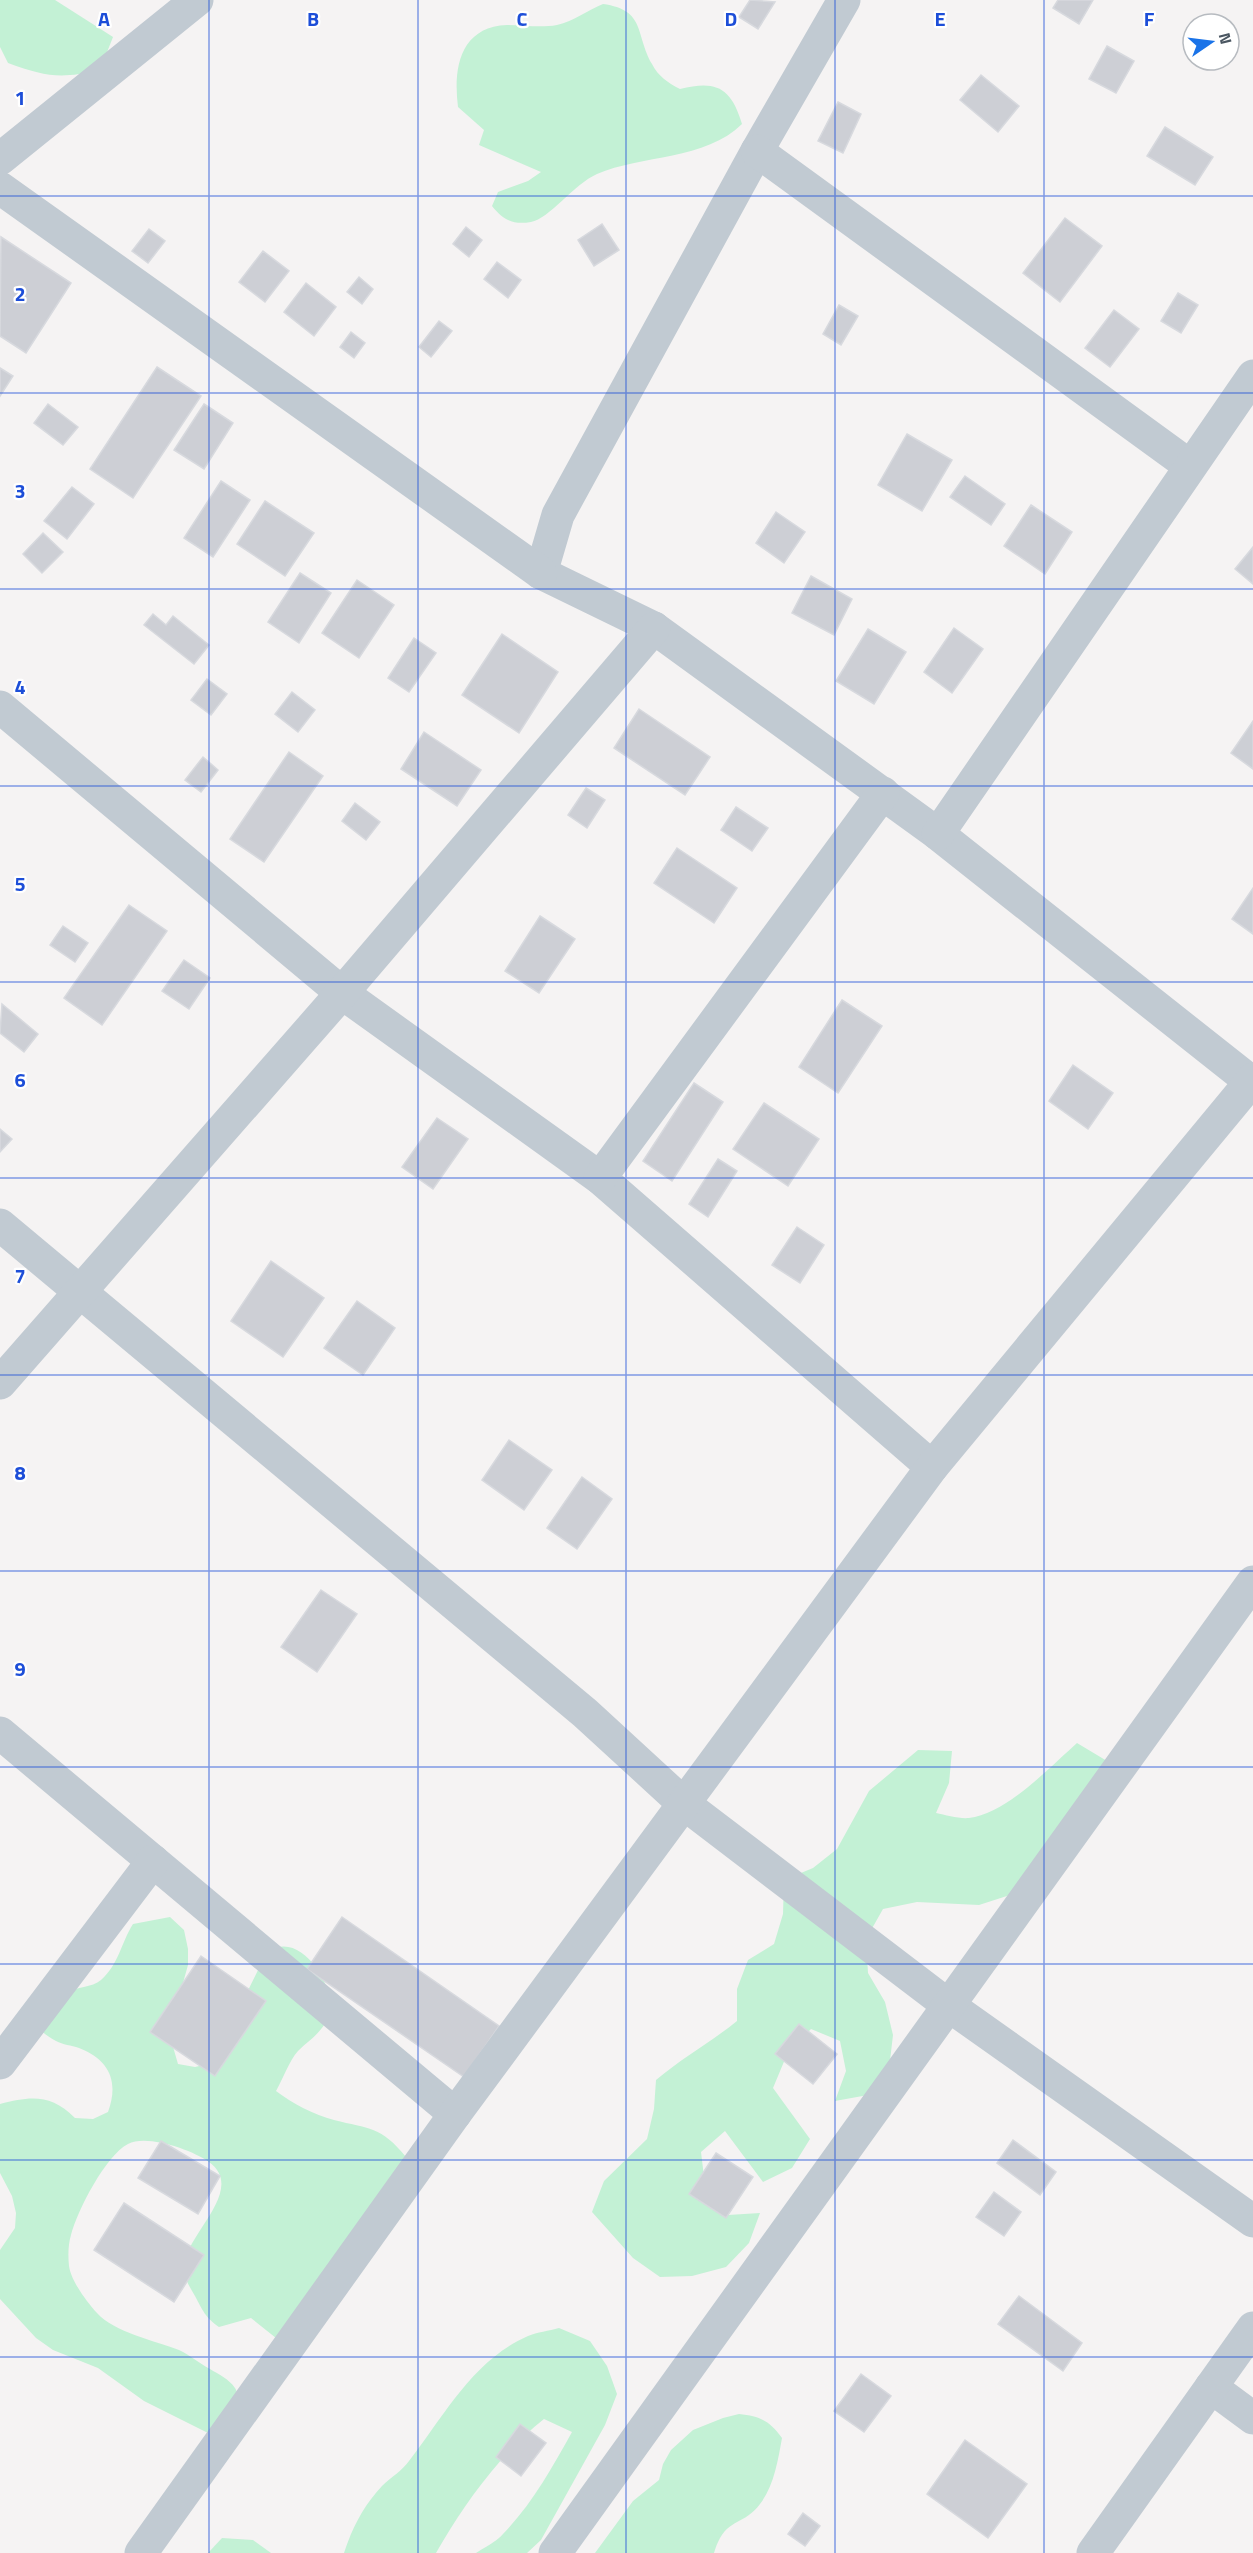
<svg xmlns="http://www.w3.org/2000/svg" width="1253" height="2553" font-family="'Titillium Web',sans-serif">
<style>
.green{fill:#c3f1d5}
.building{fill:#cdcfd5;stroke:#d7d9de;stroke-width:1.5}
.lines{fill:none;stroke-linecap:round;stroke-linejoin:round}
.street{stroke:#c1cad2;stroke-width:33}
.grid{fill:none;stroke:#1d4ed8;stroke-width:1.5;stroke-opacity:0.55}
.grid-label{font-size:20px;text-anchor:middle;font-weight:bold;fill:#1d4ed8;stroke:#fff;stroke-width:4.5;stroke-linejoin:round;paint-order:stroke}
</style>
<rect width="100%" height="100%" fill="#f5f3f3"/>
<g class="green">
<path d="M0 0H55L113 37 100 70C61 79 46 77 8 63L0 47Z"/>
<path d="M603 4C646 10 635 34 652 64 658 76 668 83 680 89 716 80 731 87 742 124 706 160 641 155 597 174 574 184 549 219 531 222 513 225 503 220 492 206L498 192 528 181 541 172 479 145 484 130 458 107C453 68 460 27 507 25 524 25 540 28 557 25 574 21 588 10 603 4Z"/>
<path d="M1077 1743 1107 1761 1010 1895 979 1905 917 1902 883 1909 866 1939 868 1973 885 2002 893 2035 889 2069 868 2095 835 2101 846 2071 840 2041 811 2029 788 2052 773 2088 810 2139 792 2168 763 2182 725 2131 701 2152 705 2185 728 2215 760 2213 749 2243 726 2267 692 2276 660 2277 633 2258 592 2212 604 2181 647 2139 654 2109 656 2080C682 2058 711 2042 737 2021V1989L748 1960 774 1944 783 1914 784 1880 813 1868 837 1849 869 1791 918 1750 952 1751 949 1783 936 1813C946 1815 959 1819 969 1818 1006 1814 1050 1767 1077 1743Z"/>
<path d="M170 1917 184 1930 188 1949V1965L169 2033 178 2064 195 2067 212 2063 263 1960C267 1956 271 1950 276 1948 306 1937 339 1993 328 2017 322 2033 309 2040 298 2051 289 2061 283 2079 276 2091 292 2103 314 2115 334 2120 369 2129 381 2126 406 2157L281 2342 251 2318 219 2327C205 2317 203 2311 195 2296 191 2289 185 2280 184 2271 179 2239 249 2191 209 2162 192 2150 147 2134 128 2144 106 2155 77 2211 71 2235 68 2245 68 2256 69 2266 71 2281 87 2302 97 2313 114 2332 155 2341 179 2350 190 2355 199 2363 210 2369 218 2374 229 2379 235 2388 238 2392 238 2400 240 2405L208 2433 144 2401 98 2368 53 2350 36 2338 0 2299V2250L15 2228 16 2213 12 2196 0 2173V2104C31 2096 51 2094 75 2118L93 2119 108 2112C119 2082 110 2060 79 2048 71 2045 63 2045 56 2041 50 2038 45 2034 40 2030 47 2021 58 1999 67 1993 76 1986 92 1988 101 1980 119 1964 121 1943 133 1924Z"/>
<path d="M559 2328 590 2341 607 2366 617 2394 605 2425 541 2540 527 2553H476C485 2547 496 2542 503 2534 532 2504 552 2468 572 2432L544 2419C499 2455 464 2504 436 2553H344C352 2528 364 2505 382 2486 391 2477 402 2471 409 2461 444 2416 473 2360 528 2336 537 2332 549 2331 559 2328Z"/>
<path d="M739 2414C760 2416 770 2421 782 2438 778 2460 774 2486 760 2504 742 2528 725 2516 714 2553H595L633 2501 659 2480 663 2464 671 2450 693 2430 723 2418Z"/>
<path d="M222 2538 253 2540 271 2553H208Z"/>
</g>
<g class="building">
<path d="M750 0 775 2 758 29 739 17Z"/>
<path d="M1058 0H1093L1079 24 1053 8Z"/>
<path d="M1107 46 1134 61 1116 93 1089 79Z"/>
<path d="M981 75 1019 106 998 132 960 100Z"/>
<path d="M838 102 861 114 843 153 818 141Z"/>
<path d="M1165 127 1213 157 1195 185 1147 156Z"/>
<path d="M1065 218 1102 246 1060 302 1023 273Z"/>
<path d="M602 224 619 250 594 266 578 240Z"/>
<path d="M466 227 482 240 469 257 453 244Z"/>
<path d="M149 229 165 241 148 263 132 251Z"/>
<path d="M1 237 71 283 26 353 0 336Z"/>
<path d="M263 251 289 271 265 302 239 282Z"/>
<path d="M497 262 521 280 508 298 484 279Z"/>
<path d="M359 277 373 289 362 304 347 292Z"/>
<path d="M306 283 336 307 314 336 284 312Z"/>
<path d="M1178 293 1198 305 1181 333 1161 321Z"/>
<path d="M839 305 858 316 841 345 823 334Z"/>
<path d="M1114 310 1139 329 1110 367 1085 348Z"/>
<path d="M439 321 452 331 431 357 419 347Z"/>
<path d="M351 332 365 343 354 358 340 347Z"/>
<path d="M157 367 201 396 133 498 90 469Z"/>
<path d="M0 368 13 376 0 396Z"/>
<path d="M48 404 78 427 63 445 34 423Z"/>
<path d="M204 404 233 423 204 469 174 450Z"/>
<path d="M907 434 952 460 922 511 878 485Z"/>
<path d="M965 476 1005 504 991 525 950 497Z"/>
<path d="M221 481 250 500 213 557 184 538Z"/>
<path d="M72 487 94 504 67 539 44 521Z"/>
<path d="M265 501 314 533 285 576 237 544Z"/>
<path d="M1031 505 1072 532 1045 574 1004 546Z"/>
<path d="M776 512 805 532 784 563 756 543Z"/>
<path d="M43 533 63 552 42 573 23 554Z"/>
<path d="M1253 547V584L1235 569Z"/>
<path d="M300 573 331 593 299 643 268 622Z"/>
<path d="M811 576 852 599 834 635 792 613Z"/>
<path d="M357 580 394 605 359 658 322 633Z"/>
<path d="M153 614 166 625 173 616 209 645 194 664 144 625Z"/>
<path d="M954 628 983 649 952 693 924 672Z"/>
<path d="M868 629 906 652 874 704 836 681Z"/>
<path d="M502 634 558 672 519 733 462 695Z"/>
<path d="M414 638 436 653 409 692 388 678Z"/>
<path d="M207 679 227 694 211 715 191 700Z"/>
<path d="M292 692 315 710 298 732 275 714Z"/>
<path d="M639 709 710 757 685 795 614 748Z"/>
<path d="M1253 721V769L1231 753Z"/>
<path d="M424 732 481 770 457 806 401 769Z"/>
<path d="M289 752 323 776 264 862 230 839Z"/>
<path d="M203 757 218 770 201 792 185 780Z"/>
<path d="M586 788 605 800 587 828 568 815Z"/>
<path d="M355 803 380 822 366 840 342 821Z"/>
<path d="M736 807 768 828 752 851 721 830Z"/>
<path d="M677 848 737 888 714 923 654 883Z"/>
<path d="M1253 888V934L1232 919Z"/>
<path d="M129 905 167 931 102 1025 64 998Z"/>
<path d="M540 916 575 939 539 993 505 971Z"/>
<path d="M63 926 88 943 75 962 50 945Z"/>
<path d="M184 960 210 978 189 1009 162 991Z"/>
<path d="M842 1000 882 1026 838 1093 799 1067Z"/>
<path d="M2 1004 38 1034 24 1052 0 1033Z"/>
<path d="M1073 1065 1113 1093 1088 1129 1049 1101Z"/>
<path d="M694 1083 723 1102 672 1181 643 1161Z"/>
<path d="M764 1103 819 1139 788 1186 733 1149Z"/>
<path d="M437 1118 468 1139 433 1189 402 1167Z"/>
<path d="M0 1129 12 1139 0 1152Z"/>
<path d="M718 1159 737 1171 708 1217 689 1204Z"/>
<path d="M797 1227 824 1245 800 1283 772 1265Z"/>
<path d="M271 1261 324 1298 283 1357 231 1321Z"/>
<path d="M357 1301 395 1328 363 1375 324 1348Z"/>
<path d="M509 1440 552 1470 524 1510 482 1480Z"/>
<path d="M582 1477 612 1499 577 1549 547 1528Z"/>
<path d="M321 1590 357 1614 317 1672 281 1647Z"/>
<path d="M342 1917 499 2026 464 2077 307 1969Z"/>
<path d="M201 1956 266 2001 215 2076 150 2032Z"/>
<path d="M799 2024 837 2054 813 2084 775 2054Z"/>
<path d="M1013 2140 1056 2172 1040 2195 997 2163Z"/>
<path d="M161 2141 220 2176 198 2214 138 2178Z"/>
<path d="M716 2153 753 2177 726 2218 689 2194Z"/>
<path d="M994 2192 1021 2212 1004 2236 976 2217Z"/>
<path d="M124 2203 204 2255 174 2302 94 2250Z"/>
<path d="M1019 2296 1082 2343 1063 2371 998 2324Z"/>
<path d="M861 2374 891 2396 864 2432 834 2411Z"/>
<path d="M520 2424 546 2443 521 2476 496 2457Z"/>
<path d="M965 2440 1027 2484 988 2538 927 2494Z"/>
<path d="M803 2513 820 2526 805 2546 788 2534Z"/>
</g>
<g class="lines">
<g class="street">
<path d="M844 0 757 151 558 515 541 573 654 628 938 834 1250 1081"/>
<path d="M757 151 1190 466"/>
<path d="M0 159 197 0"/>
<path d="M0 188 541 573"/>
<path d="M0 707 342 993 600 1178 932 1467"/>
<path d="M938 834 1253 376"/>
<path d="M600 1178 883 793"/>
<path d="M0 1225 585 1713 683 1803 948 2005 1253 2221"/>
<path d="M0 1383 342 993 654 628"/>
<path d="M0 1733 455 2114"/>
<path d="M0 2063 153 1861"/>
<path d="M1211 2387 1253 2418"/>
<path d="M141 2553 455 2114 932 1467 1253 1079"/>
<path d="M555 2553 1253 1582"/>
<path d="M1093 2553 1253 2328"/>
</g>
</g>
<path class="grid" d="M209 0V2553M418 0V2553M626 0V2553M835 0V2553M1044 0V2553M0 196H1253M0 393H1253M0 589H1253M0 786H1253M0 982H1253M0 1178H1253M0 1375H1253M0 1571H1253M0 1767H1253M0 1964H1253M0 2160H1253M0 2357H1253"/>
<g class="grid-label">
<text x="104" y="26">A</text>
<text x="313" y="26">B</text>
<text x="522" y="26">C</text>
<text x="731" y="26">D</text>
<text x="940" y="26">E</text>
<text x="1149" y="26">F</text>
<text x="20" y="105">1</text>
<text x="20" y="301">2</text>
<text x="20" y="498">3</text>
<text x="20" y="694">4</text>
<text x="20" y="891">5</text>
<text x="20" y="1087">6</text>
<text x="20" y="1283">7</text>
<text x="20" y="1480">8</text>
<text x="20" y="1676">9</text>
</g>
<g transform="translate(1211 42) rotate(76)"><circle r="28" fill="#ffffff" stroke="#b7bbc0" stroke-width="1.5"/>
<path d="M0-4.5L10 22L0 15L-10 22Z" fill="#1a73e8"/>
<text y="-9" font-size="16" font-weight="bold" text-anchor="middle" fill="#4a5661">N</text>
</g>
</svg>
